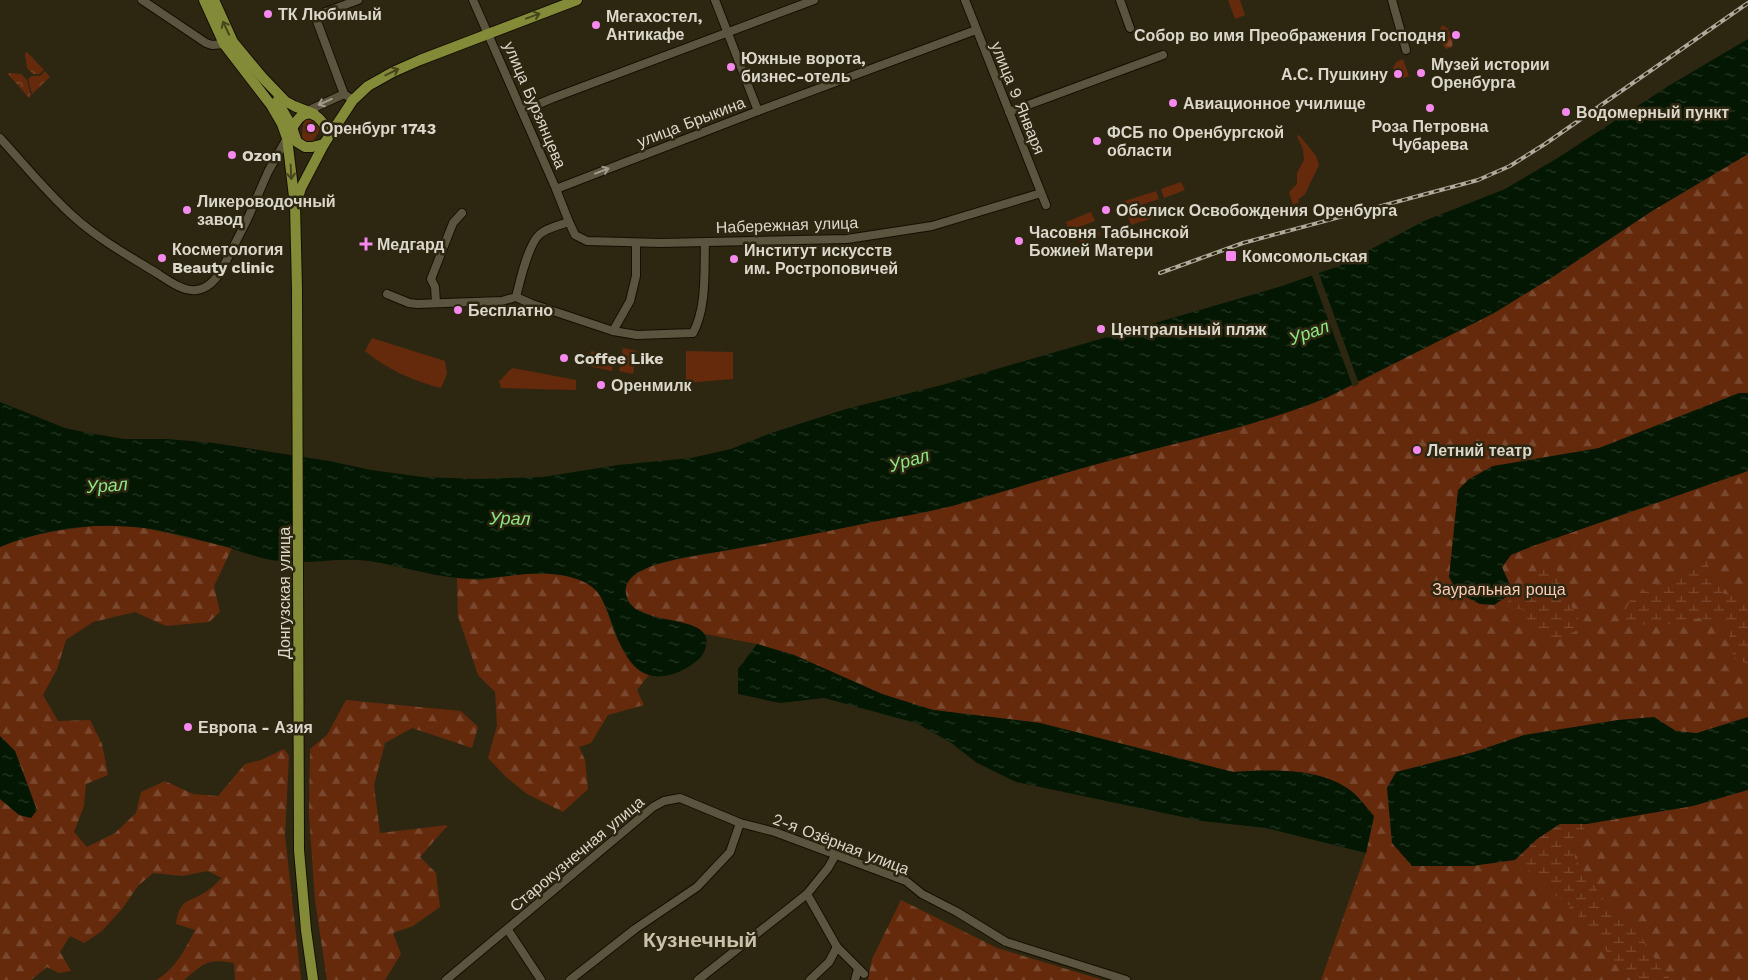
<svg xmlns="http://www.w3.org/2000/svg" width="1748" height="980" font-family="'Work Sans',sans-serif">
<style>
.grass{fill:#652a0c}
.forest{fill:url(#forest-firs)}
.wetland{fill:url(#wetland-marsh)}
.park{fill:url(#park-crowns)}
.water{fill:url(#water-ripples)}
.pier{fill:#2d2712}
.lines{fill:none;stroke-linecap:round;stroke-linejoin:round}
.minor-casing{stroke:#150f00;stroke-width:10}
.major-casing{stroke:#150f00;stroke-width:12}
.minor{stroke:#5b543e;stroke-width:8}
.major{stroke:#838b38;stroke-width:10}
.rail-casing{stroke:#afaa9c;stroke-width:4}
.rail{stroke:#2d2712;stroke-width:2;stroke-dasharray:5.5;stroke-linecap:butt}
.oneway{stroke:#47451d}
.oneway2{stroke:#a19c8c}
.poi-dot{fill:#f589ee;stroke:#2d2712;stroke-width:2}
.labels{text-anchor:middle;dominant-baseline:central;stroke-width:5;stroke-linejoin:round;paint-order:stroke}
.poi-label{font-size:16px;font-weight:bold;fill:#dbd7cb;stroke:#2d2712;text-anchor:start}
.street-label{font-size:16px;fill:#dbd7cb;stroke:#2d2712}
.park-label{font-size:16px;fill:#fccab6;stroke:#2d2712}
.water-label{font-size:18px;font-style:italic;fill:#8ce784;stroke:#2d2712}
.district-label{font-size:21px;font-weight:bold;fill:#c9c1a8;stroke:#2d2712}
</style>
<defs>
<pattern id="forest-firs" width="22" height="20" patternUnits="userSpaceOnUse" patternTransform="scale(1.25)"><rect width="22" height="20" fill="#652a0c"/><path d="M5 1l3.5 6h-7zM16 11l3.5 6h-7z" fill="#7a482e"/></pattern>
<pattern id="wetland-marsh" width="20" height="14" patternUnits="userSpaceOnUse" patternTransform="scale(1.25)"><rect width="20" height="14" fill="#652a0c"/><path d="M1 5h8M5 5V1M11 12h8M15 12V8" fill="none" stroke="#7a482e"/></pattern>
<pattern id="park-crowns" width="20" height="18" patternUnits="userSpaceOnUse" patternTransform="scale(1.25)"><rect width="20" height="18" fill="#652a0c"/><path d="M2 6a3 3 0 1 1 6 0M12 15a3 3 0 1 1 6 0" fill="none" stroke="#7a482e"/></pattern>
<pattern id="water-ripples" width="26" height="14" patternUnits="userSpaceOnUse" patternTransform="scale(1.25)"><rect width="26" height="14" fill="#031702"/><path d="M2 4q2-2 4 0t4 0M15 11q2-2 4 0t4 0" fill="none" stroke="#273826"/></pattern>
</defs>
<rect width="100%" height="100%" fill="#2d2712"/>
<g class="grass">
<path d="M1228 0H1240L1245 15 1235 19Z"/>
<path d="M1403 59 1409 76 1398 80 1393 68 1396 62Z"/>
<path d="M311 118 321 127 313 142 309 144 302 138 303 125 305 120Z"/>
<path d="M1299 135 1316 156 1319 165 1305 194 1298 200 1299 202 1293 205 1289 192 1297 184V173L1304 160 1303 149 1297 136Z"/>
<path d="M1181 182 1185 190 1164 198 1161 189Z"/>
<path d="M1156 191 1159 199 1127 210 1125 201Z"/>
<path d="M1164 205 1168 209V213L1131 225 1128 216Z"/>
<path d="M1091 212 1095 221 1069 231 1066 222Z"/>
<path d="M1096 227 1100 235 1080 243 1077 234Z"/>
<path d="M372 338 445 361 447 374 441 388C413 381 387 369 365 351Z"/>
<path d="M623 348 637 351 633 374 619 371Z"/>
<path d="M591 351 615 356 612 371 588 366Z"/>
<path d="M686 351 733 352V379L686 383Z"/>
<path d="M513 368 576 380V390L501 388 499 381C505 377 507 371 513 368Z"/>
</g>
<g class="forest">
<path d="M1442 25C1450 28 1454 39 1452 47L1446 49C1441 42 1437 33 1442 25Z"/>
<path d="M1748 154V980H1321L1366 853 1374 816 1263 770 1233 772 1040 723 933 710 882 694 794 655 757 644 705 634 696 628 656 617 635 609 628 601 625 591 627 583 634 575 650 566 683 558 764 544 951 506 1097 464 1248 424 1304 407 1328 397 1494 313 1551 278 1652 211Z"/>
<path d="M102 525 145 528 232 548 214 586 220 612 209 622 166 626 135 612 93 622 66 640 57 669 43 695 58 721 90 720 102 744 108 775 86 784 84 806 74 832 87 847 115 833 136 813 141 792 165 781 193 794 218 796 245 764 261 760 284 749 289 756 285 835 301 980H235L234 963C208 958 204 963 184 980H156C175 970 186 948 195 930L176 924C180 897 188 904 207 891 212 888 217 882 222 878L208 871 182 876 153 873 138 886 122 909 102 931 84 943 70 936 60 952 71 971 59 973 47 967 31 980H0V547C32 533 67 529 102 525Z"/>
<path d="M531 573C550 574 571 574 588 583 605 593 608 617 615 634 622 651 633 665 649 675L637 690 644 705 608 715 591 743 579 747 585 760 588 789 563 812 527 794 506 777 488 758 497 726 495 692 478 675 458 616 457 578 479 580Z"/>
<path d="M346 700 461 711 478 727 472 748 412 728 385 743 374 785 380 833 448 825 420 857 436 873 440 907 413 926 393 933 401 954 385 980H327L315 900 309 815 310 749 327 735Z"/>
<path d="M901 900 997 948 1103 980H868L872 959Z"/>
</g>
<g class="wetland">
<path d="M1697 558 1711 559 1707 571 1722 581V593L1737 597 1748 595V664L1733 657 1727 623 1699 618 1656 627 1620 620 1630 601 1643 591 1686 569Z"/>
<path d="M1545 565 1556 568 1572 607 1580 621 1578 630C1565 636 1549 646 1536 633 1531 628 1526 615 1521 608L1502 612V605L1516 597 1535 591 1538 572Z"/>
<path d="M1654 717 1676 731 1697 733 1748 717V790L1693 806 1587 824 1575 843V859L1605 901 1633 927 1665 973 1671 980H1632L1616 963 1570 906 1536 879 1524 864 1515 860 1472 866H1412L1392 843 1387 788 1396 772 1474 752 1524 735 1618 720Z"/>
</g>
<g class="park">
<path d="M27 52 44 70 39 74H33L27 68 25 54Z"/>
<path d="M45 71 50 77 32 94 28 79 32 76H40Z"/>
<path d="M7 73 21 74 27 80 31 96 29 98Z"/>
</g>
<g class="water">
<path d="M1748 39V154L1652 211 1551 278 1494 313 1328 397C1256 427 1177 442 1101 463 1051 476 1002 493 952 506 925 513 898 517 872 522 818 533 765 544 711 553 691 556 639 563 628 582 625 587 625 592 627 598 637 625 694 615 705 635 709 643 705 652 700 658 692 666 676 675 664 676 620 682 616 617 598 593 591 584 581 580 570 577 532 567 495 582 457 578 427 575 398 565 369 561 339 557 308 565 279 561 257 559 237 549 216 544 192 538 168 531 144 528 97 522 44 528 0 547V402L65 428 89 433 124 439H167L214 443 329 461 371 470 423 477 477 479 543 477 618 465 691 458 731 449 771 433 846 409 942 385 1282 286 1339 266 1424 221 1505 189 1556 159 1670 85Z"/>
<path d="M1739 393H1748V471L1533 546 1511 555 1502 567 1511 587 1509 595 1494 605 1480 604 1458 593 1449 577 1458 490 1469 479 1493 466 1599 448Z"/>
<path d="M757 644 794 655 882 694 933 710 1040 723 1233 772C1269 770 1315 767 1347 788 1357 794 1366 807 1374 816L1366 853 1266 828 1202 821 1016 782 977 763 950 742 916 723 824 698 780 703 738 694V669Z"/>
<path d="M1654 717 1676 731 1697 733 1748 717V790L1693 806 1587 824H1560L1537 839 1515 860 1472 866H1412L1392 843 1387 788 1396 772 1474 752 1524 735 1618 720Z"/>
<path d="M0 736 15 751 37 810 31 818 19 815 0 799Z"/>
</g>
<path class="pier" d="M1318 271 1359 384 1353 387 1311 273Z"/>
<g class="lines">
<g class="minor-casing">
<g id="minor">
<path d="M142 0 206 43 212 45 224 44"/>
<path d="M473 0 556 189 569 222 575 235 587 241 661 243 847 239 932 226 1041 193"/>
<path d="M715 0 758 111"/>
<path d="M965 0 1046 205"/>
<path d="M1120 0 1130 28"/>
<path d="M1392 0 1406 50"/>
<path d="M353 100 344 94 315 16 358 0"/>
<path d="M522 111 553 98 814 0"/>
<path d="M305 112 344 94"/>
<path d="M1009 112 1163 55"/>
<path d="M0 138C24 164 47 193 73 216 97 238 127 255 155 272 166 279 183 292 196 290 207 289 214 281 220 273L247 220 268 172 287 138"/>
<path d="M556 189 758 111 976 30"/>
<path d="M387 294 409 303 417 304 502 301 516 297 532 304 613 331 637 335 693 333C707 307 704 271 705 243"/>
<path d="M516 297C520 281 528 244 540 234 547 228 560 225 569 222"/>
<path d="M436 303 435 287 431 279 453 223 462 213"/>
<path d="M613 331 630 301 636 276V243"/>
<path d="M807 894 837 947 864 974"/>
<path d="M508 930 541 980"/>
<path d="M446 980 653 807 664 801 680 798 740 823 775 832 906 881 922 894 957 912 1006 942 1126 980"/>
<path d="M570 980 635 929 697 887 730 852 740 823"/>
<path d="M698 980 807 894 828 868 835 856"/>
<path d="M810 980 829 962 837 947"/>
<path d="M855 980 858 969"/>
</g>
</g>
<g class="major-casing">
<g id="major">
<path d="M204 0 224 44 271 105 282 124 287 138 295 205 297 289 299 850 306 930 313 980"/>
<path d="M214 0 233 42 262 77 285 101 294 106 314 114"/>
<path d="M277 101 291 125 297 142 305 147H312L324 144"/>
<path d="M291 131C304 103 319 112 330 135"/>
<path d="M296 204 301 188 324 144 353 100 368 86 393 72 420 60 577 0"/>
</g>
</g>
<use href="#minor" class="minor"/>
<use href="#major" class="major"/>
<g class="rail-casing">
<path id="rail" d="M1160 273 1243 243 1478 180 1510 166 1545 144 1748 3"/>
</g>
<use href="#rail" class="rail"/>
</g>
<defs><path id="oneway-shaft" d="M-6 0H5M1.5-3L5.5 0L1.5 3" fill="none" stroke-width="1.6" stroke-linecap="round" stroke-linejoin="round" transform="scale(1.25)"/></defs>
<g class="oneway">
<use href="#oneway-shaft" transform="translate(533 16) rotate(-20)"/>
<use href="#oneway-shaft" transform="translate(226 28) rotate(-115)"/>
<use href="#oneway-shaft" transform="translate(392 72) rotate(-26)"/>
<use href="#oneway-shaft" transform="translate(291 172) rotate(87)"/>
</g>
<g class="oneway2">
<use href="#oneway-shaft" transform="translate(325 102) rotate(156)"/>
<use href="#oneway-shaft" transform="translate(602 171) rotate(-21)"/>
</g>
<g class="poi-dot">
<circle cx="268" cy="14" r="5"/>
<circle cx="596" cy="25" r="5"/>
<circle cx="1456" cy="35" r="5"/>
<circle cx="731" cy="67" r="5"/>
<circle cx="1421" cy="73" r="5"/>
<circle cx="1398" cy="74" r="5"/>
<circle cx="1173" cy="103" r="5"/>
<circle cx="1430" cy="108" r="5"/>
<circle cx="1566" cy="112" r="5"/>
<circle cx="311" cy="128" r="5"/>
<circle cx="1097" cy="141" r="5"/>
<circle cx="232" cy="155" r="5"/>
<circle cx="187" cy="210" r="5"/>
<circle cx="1106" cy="210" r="5"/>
<circle cx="1019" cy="241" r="5"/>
<path d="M363.5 236.5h5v5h5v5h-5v5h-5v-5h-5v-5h5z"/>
<rect x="1225" y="250" width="12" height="12" rx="2.5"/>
<circle cx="162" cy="258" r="5"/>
<circle cx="734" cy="259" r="5"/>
<circle cx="458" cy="310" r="5"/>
<circle cx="1101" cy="329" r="5"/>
<circle cx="564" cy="358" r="5"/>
<circle cx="601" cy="385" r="5"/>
<circle cx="1417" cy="450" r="5"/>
<circle cx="188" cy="727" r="5"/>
</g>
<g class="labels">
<g class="poi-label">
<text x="278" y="14">ТК Любимый</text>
<text x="606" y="16">Мегахостел,<tspan x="606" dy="18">Антикафе</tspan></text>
<text x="1446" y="35" text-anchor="end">Собор во имя Преображения Господня</text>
<text x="741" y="58">Южные ворота,<tspan x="741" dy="18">бизнес-отель</tspan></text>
<text x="1431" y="64">Музей истории<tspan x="1431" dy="18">Оренбурга</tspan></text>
<text x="1388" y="74" text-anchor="end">А.С. Пушкину</text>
<text x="1183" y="103">Авиационное училище</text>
<text x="1576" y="112">Водомерный пункт</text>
<text x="1430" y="126" text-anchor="middle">Роза Петровна<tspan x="1430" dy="18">Чубарева</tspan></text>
<text x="321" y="128">Оренбург 1743</text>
<text x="1107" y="132">ФСБ по Оренбургской<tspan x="1107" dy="18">области</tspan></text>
<text x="242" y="155">Ozon</text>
<text x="197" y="201">Ликероводочный<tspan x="197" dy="18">завод</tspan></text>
<text x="1116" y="210">Обелиск Освобождения Оренбурга</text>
<text x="1029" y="232">Часовня Табынской<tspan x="1029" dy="18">Божией Матери</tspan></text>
<text x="377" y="244">Медгард</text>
<text x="172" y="249">Косметология<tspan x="172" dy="18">Beauty clinic</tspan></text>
<text x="744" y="250">Институт искусств<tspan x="744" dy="18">им. Ростроповичей</tspan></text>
<text x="1242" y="256">Комсомольская</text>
<text x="468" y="310">Бесплатно</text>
<text x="1111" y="329">Центральный пляж</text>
<text x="574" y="358">Coffee Like</text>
<text x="611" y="385">Оренмилк</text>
<text x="1427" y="450">Летний театр</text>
<text x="198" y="727">Европа - Азия</text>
</g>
<g class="street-label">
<text transform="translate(1018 98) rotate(68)">улица 9 Января</text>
<text transform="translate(535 105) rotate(67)">улица Бурзянцева</text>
<text transform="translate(691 122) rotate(-21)">улица Брыкина</text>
<text transform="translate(787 225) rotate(-2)">Набережная улица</text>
<text transform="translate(284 593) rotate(-90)">Донгузская улица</text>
<text transform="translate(841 844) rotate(21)">2-я Озёрная улица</text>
<text transform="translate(577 854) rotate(-40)">Старокузнечная улица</text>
</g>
<g class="park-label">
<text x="1499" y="589">Зауральная роща</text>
</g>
<g class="water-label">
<text transform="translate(1309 332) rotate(-20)">Урал</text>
<text transform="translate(909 460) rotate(-16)">Урал</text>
<text transform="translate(107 485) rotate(-4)">Урал</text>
<text transform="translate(510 518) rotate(1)">Урал</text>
</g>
<g class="district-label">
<text x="700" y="939">Кузнечный</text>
</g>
</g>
</svg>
